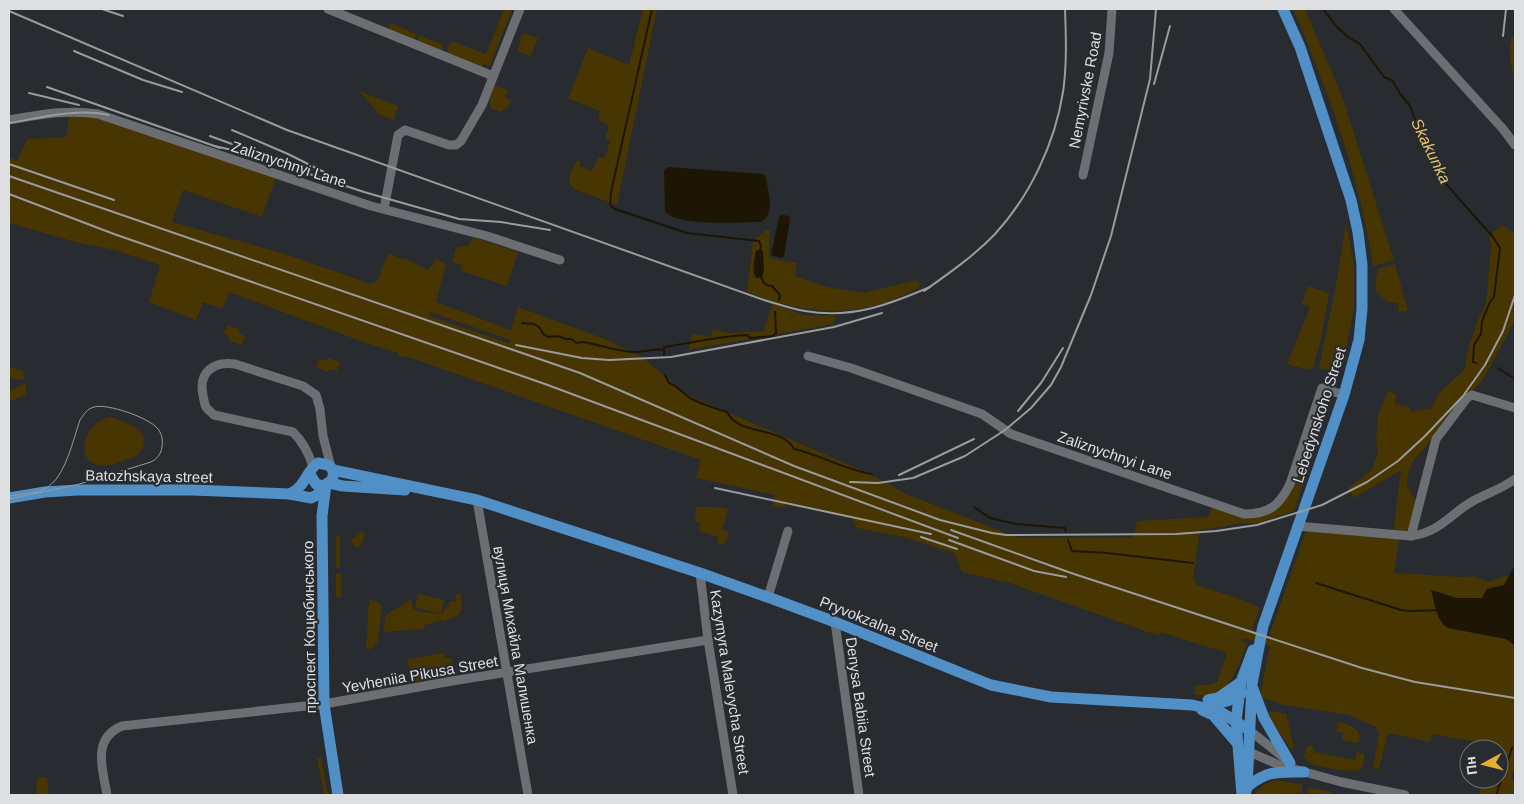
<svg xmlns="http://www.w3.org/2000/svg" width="1524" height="804" font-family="Helvetica,sans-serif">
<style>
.green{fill:#473502;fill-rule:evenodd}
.water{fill:#1e1604}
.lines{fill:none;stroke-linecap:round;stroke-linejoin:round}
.stream{stroke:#1e1604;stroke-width:2}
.minor{stroke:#6b6f73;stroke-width:9}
.major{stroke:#518fc7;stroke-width:11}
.tram{stroke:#999b9e;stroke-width:1}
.rail{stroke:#999b9e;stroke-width:2}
.labels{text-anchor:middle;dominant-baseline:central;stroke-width:4;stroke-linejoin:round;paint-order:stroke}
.street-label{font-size:15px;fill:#dddfe1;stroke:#282b2f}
.water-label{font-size:16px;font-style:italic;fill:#e8c26b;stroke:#282b2f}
</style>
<rect width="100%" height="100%" fill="#282b2f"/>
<g class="green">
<path d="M504 9H512L490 66 483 64 482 67 446 53 451 41 486 54Z"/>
<path d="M643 9H657L617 205 576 190 570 185V174L577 160 580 161V166L592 171 598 157 605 158 610 141 605 139 609 126 598 119 600 111 568 99 588 48 629 65Z"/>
<path d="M1293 9H1305L1342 96 1394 260 1373 266C1360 177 1328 91 1293 9Z"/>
<path d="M391 23 416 34 414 40 388 30Z"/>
<path d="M523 33 538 38 531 56 517 51Z"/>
<path d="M419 35 443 45 441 51 417 42Z"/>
<path d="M1512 37H1515V90L1509 50Z"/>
<path d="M495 85 508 90 505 97 511 101 508 107 500 112 490 108V98Z"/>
<path d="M359 91 398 106 394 120 380 115Z"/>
<path d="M70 112H81L277 175 262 217 183 190 172 222 285 254 371 284 378 280 388 253 404 260 405 258 428 270 436 259 446 264 436 302 511 330 518 307 605 339 642 357 686 394 870 474 906 494 1019 538H1133L1137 521 1208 517 1213 504 1252 514 1283 497 1316 408 1327 412 1294 511 1258 523H1244L1200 530 1193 577 1197 585 1240 599 1260 608 1252 630 1269 636 1308 526 1393 534 1401 470 1354 498 1348 488 1372 470 1378 451 1376 440 1378 415 1388 391 1396 394 1395 404 1408 406 1412 412 1432 408 1438 394 1464 370 1470 343 1477 322 1486 303 1491 247 1489 236 1502 225 1513 232 1515 223V317L1514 322 1484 378 1411 464C1403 486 1407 486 1419 505L1411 536 1400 535 1394 573 1462 577 1473 576 1488 582 1509 575 1504 585 1487 589 1482 598H1456L1440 592 1431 591 1436 605 1438 617 1454 629 1506 639 1515 644V770L1512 773V779L1515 782V795H1479L1483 779H1499V749H1490L1491 745 1433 734 1430 742 1388 733 1379 769H1373L1379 733 1376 727 1349 715 1284 705 1260 697 1270 646 1244 638 1241 641 1247 643C1242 656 1232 687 1218 693 1211 696 1202 695 1195 695V685H1207L1217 682 1227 653 1161 632 1159 636 1010 583 962 572 954 553 903 537 857 528 852 519 833 515 787 502 785 508 773 506 775 495 696 478 701 460 408 357H403L398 355 399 353 366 343 229 292 222 309 203 302 196 320 149 302 160 265 114 250 76 242 9 223V157L17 161 27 139 66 137ZM430 312 511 340 509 343 429 316Z"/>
<path d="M1346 222 1354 264V309L1342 368 1334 370 1319 368 1337 280Z"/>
<path d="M766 230 771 231 769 240V258L797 263 795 276 827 287 864 293 917 280 920 287C873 313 831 317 780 303L779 306 804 315 836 316 833 324 688 350 692 334 711 337 713 329 729 333 764 331 773 302 747 292 753 241Z"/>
<path d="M473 237 518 252 507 286 461 271 462 265 452 262 456 248 469 245Z"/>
<path d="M1395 264 1408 311 1399 312 1398 303 1387 302 1376 291V277L1378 269Z"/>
<path d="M1308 286 1329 293 1321 339 1313 367 1308 370 1287 364 1310 307 1302 304Z"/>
<path d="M227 325 239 329 240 334 245 336 242 345 230 341V337L224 334Z"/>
<path d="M328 358 340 362 337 371 331 369 327 372 316 367 319 359 325 361Z"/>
<path d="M9 366 23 371 24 380 9 378Z"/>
<path d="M25 383 27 394 9 402V391Z"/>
<path d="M111 417C124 422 150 428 143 447 141 454 136 457 129 459 122 461 114 465 107 465 71 468 82 421 111 417Z"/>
<path d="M696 507H716L728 509 722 530 729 532 726 542 722 545 717 544 718 537 699 531 700 524 695 521Z"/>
<path d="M362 530 365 534 360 547 356 548 352 543V539Z"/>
<rect x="336" y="536" width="4" height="32"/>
<path d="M341 573V597H336V574Z"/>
<path d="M461 593 462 608 460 614 443 622 442 620 425 625 423 629 384 632 385 616C393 608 404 608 411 598L413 608 417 611 440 614 415 607 418 594 444 600 441 614 443 613 445 609 449 605V602H456L455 594Z"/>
<path d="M369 599 377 602 382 606 378 641 371 649H366Z"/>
<path d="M444 653 445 658 453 659 448 675 446 677 423 681H416L410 674 407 659Z"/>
<path d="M1270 711 1286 714 1294 747 1293 749 1290 748 1269 717 1268 713Z"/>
<path d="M1338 722C1349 725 1361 727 1360 741L1356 743 1342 740 1343 733 1336 732Z"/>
<path d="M1309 745H1312L1314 752 1355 760 1357 752 1364 754C1364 760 1364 766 1360 769 1354 774 1320 767 1312 764 1308 762 1306 759 1304 756L1306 748Z"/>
<path d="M321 757 328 795H324L317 758Z"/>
<path d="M47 777 49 795H37L36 782 39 778Z"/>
<path d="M1277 780 1302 785V793L1255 795 1256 792 1265 784Z"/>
<path d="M1308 787 1331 792 1330 795 1307 793Z"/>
</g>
<g class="water">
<path d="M668 167 763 174 766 177C768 192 776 213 761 222 739 222 681 227 665 212L664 170Z"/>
<path d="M782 215 789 216 790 219 784 256 782 258 771 255 779 217Z"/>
<path d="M758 250 763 251 764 271 762 277 756 278C752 272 754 259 756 251Z"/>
<path d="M1515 565V646L1506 639 1448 628C1436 621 1435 603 1431 590L1456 598H1482L1487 589 1504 585Z"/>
</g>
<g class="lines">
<g class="stream">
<path d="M652 9 611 192 610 205 615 209 687 233 759 241 761 246 760 253"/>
<path d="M1323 9 1336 26 1348 37 1360 44 1384 77 1392 80 1401 95 1410 106 1415 119 1422 130 1424 141 1437 170 1446 184 1493 237 1500 248 1494 297 1489 304 1482 321 1481 334 1474 345 1473 362 1476 363"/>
<path d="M761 275C762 282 765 286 772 286L780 295 779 300"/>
<path d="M522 323 534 324 540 328 543 334 549 337 558 336 566 339H571L577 343 584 342C599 345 616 351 632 352 641 353 657 348 664 350"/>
<path d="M664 356V347C691 343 719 336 747 335L750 338 773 336 776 333 775 312"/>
<path d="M1498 368 1515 379"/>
<path d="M665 375 669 383C677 385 684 395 692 399 703 405 715 408 727 412 740 437 781 425 794 449 821 455 845 470 872 474"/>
<path d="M974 507 990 518 1016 524 1065 528 1066 531"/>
<path d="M1068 540 1072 551 1107 553 1193 563"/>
<path d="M1316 583 1401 610 1410 611 1439 610"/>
<path d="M1496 795 1512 748"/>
</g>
<g class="minor">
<path d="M328 9 493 76"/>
<path d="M1394 9 1503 129 1515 145"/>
<path d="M9 120C39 115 68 109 98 114L371 206 487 236 560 260"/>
<path d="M1083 175 1109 53 1112 9"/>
<path d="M384 209 398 135 405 130 449 145H456L461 141 482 105 520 9"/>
<path d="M808 356 851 368 982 414 1011 434 1244 514C1269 514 1279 506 1290 484L1322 388 1344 395"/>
<path d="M313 467C309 453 304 443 293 432L214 415C212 413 208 410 206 407 204 404 204 399 203 395 198 372 214 361 235 364L303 386 316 395 320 409 323 436 331 467"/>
<path d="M477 500 528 795"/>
<path d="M1297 526 1411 536C1439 533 1450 514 1473 501 1487 493 1502 489 1515 479"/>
<path d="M1411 536 1436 439 1467 398 1472 395 1515 408"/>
<path d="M700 573 708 640 733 795"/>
<path d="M768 597 788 531"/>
<path d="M835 622 859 795"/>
<path d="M1249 730 1288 761"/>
<path d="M1245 750 1279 765 1341 782 1405 795"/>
<path d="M107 795C103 770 91 739 122 726L324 704 452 681 708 640"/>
</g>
<g class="major">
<path d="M333 470 477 500 700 573 773 599 835 622 991 685 1051 697 1192 705 1219 711 1249 730"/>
<path d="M329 483 343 486 405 490"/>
<path d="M326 485 322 516 324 704 338 795"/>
<path d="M290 494C306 486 306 471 318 463L328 465C334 469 335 475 331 481L323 486 316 484 311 476"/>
<path d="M9 498 45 492 77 490H192L290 494 311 498 317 495 323 486"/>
<path d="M1253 689 1264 718 1290 763"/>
<path d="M1208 700 1218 698 1241 682"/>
<path d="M1209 704C1222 704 1232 701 1242 693"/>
<path d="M1202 710 1213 715 1237 743"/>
<path d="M1247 787C1267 770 1279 772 1304 772"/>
<path d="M1242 795 1236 721 1241 682 1253 650"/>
<path d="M1245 795 1247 787 1252 684 1263 626 1344 395 1359 340 1362 309V265L1358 232 1351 200 1300 47 1283 9"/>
</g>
<path class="tram" d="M9 496C21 494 35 494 46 488 65 478 73 440 80 420 84 414 87 409 94 407 107 403 150 418 158 429 162 434 163 441 162 447 161 454 157 459 151 462L76 485 9 499"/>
<g class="rail">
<path d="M102 9 123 16"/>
<path d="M1515 9V25"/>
<path d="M9 11 287 130 764 300C778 304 791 309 805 311 852 319 888 305 930 287"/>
<path d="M1503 36 1506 9"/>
<path d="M74 51 143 80 182 92"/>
<path d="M1154 84 1170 26"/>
<path d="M47 87 220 148"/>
<path d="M29 93 79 105"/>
<path d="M9 123C41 118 76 108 109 115"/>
<path d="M232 130 288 154 324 172"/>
<path d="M210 136 232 144"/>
<path d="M214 146 246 153 364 192 459 219 501 222 550 230"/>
<path d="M9 164 114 200"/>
<path d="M9 176 580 373 794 466 940 520 992 533 1006 535 1176 534 1216 531 1257 525 1322 505 1367 482 1398 461 1425 436 1463 396 1485 365 1503 331 1515 295"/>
<path d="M9 194 114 234 545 384 958 538"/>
<path d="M924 291C948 274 974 256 995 234 1030 196 1055 143 1063 92 1067 65 1066 36 1065 9"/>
<path d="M516 345 582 358 609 360 671 357 834 327 882 313"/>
<path d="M1018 411 1041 383 1063 348"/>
<path d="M899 475 974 439"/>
<path d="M850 482 878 483 913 478 965 456 1005 430 1031 408 1051 385 1061 367 1091 295 1111 236 1150 79 1156 9"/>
<path d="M715 488 931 534"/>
<path d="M951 530 1074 574 1362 668 1415 682 1515 698"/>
<path d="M921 537 957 549"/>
<path d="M949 540 1034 571 1066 577"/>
</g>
</g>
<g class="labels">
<g class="street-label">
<text transform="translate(1085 90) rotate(-79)">Nemyrivske Road</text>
<text transform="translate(289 164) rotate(18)">Zaliznychnyi Lane</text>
<text transform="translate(1319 415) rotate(-72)">Lebedynskoho Street</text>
<text transform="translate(1115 455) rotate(19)">Zaliznychnyi Lane</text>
<text transform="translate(149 476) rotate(1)">Batozhskaya street</text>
<text transform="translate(879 624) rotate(22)">Pryvokzalna Street</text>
<text transform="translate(309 627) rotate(-91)">проспект Коцюбинського</text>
<text transform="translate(516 645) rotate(80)">вулиця Михайла Малишенка</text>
<text transform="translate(420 674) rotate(-10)">Yevheniia Pikusa Street</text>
<text transform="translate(730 682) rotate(81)">Kazymyra Malevycha Street</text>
<text transform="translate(861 707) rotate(82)">Denysa Babiia Street</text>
</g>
<g class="water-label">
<text transform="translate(1431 151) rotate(64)">Skakunka</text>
</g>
</g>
<rect width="1524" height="804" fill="none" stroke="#dddfe1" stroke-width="20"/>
<g transform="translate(1484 764) rotate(263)"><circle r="24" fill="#282b2f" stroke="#707376"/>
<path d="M0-4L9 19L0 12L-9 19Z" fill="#e0b034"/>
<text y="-8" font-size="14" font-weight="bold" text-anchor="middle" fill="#dddfe1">Пн</text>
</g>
</svg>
